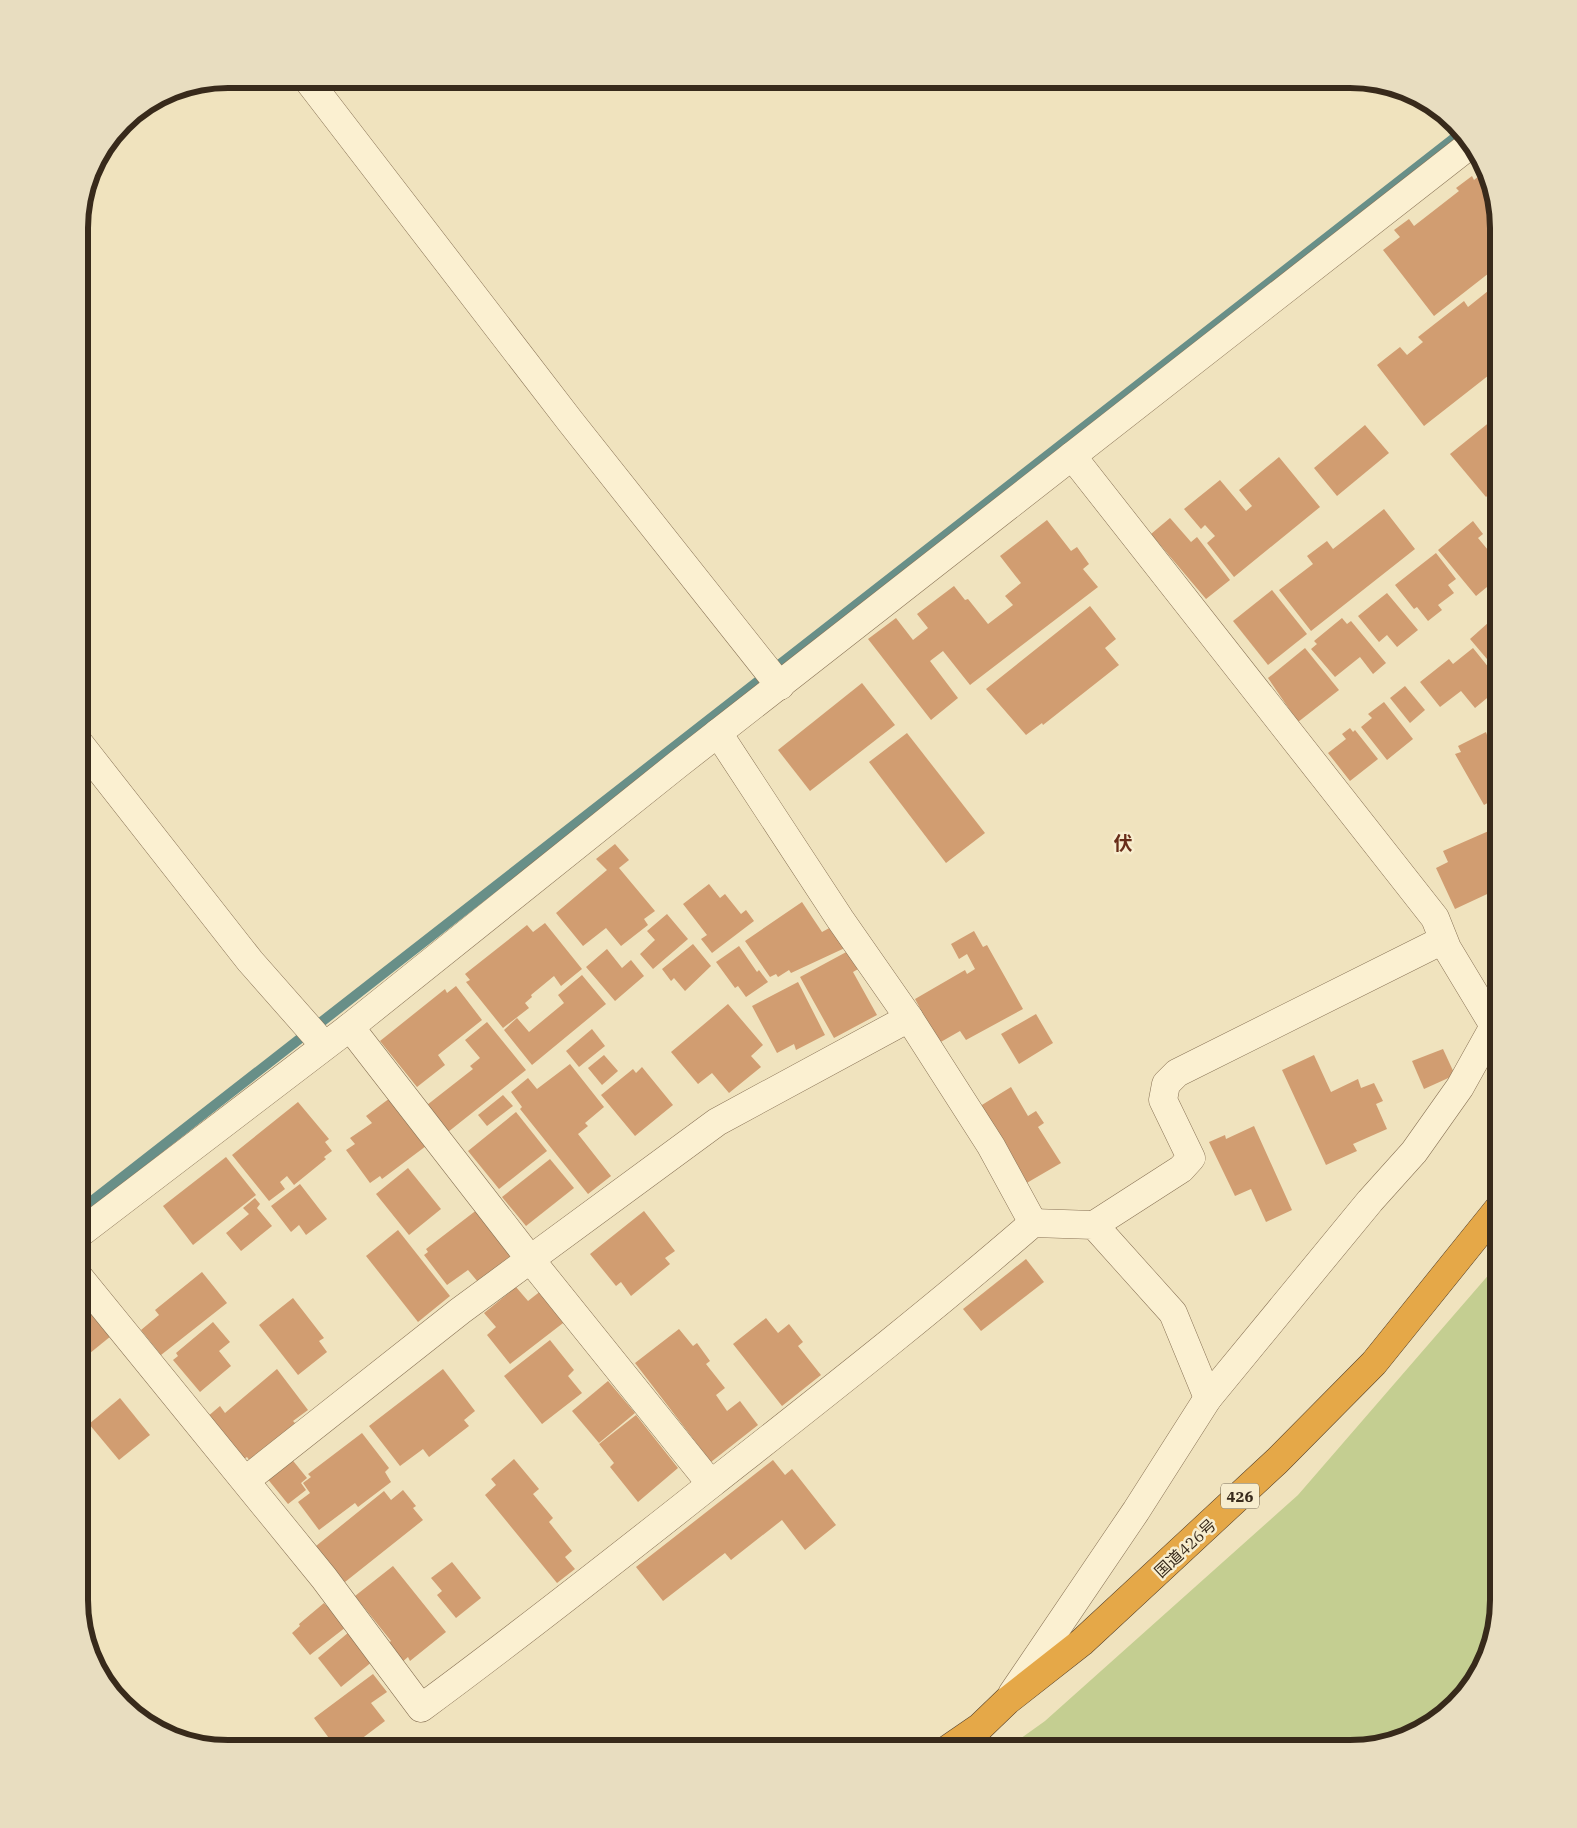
<svg xmlns="http://www.w3.org/2000/svg" width="1577" height="1828" font-family="'IBM Plex Serif','Noto Sans JP',serif">
<style>
.green{fill:#c4ce91}
.lines{fill:none;stroke-linecap:round;stroke-linejoin:round}
.stream{stroke:#688f88;stroke-width:10}
.building{fill:#d19d71}
.street-casing{stroke:#897356;stroke-width:29}
.highway-casing{stroke:#56412b;stroke-width:29}
.street{stroke:#fbf0d1;stroke-width:28}
.highway{stroke:#e5a848;stroke-width:28}
.labels{text-anchor:middle;dominant-baseline:central;stroke-width:5;stroke-linejoin:round;paint-order:stroke}
.shield{fill:#f7edce;stroke:#716451;stroke-width:1}
.shield-label{font-size:15px;font-weight:bold;fill:#382a1b}
.street-label{font-size:16px;fill:#382a1b;stroke:#f7edce}
.quarter-label{font-size:19px;font-weight:bold;fill:#672c18;stroke:#f7edce}
.rim{fill:none;stroke:#382a1b;stroke-width:6}
</style>
<rect width="100%" height="100%" fill="#f0e3be"/>
<path class="green" d="M1498 1264V1601L1483 1666 1440 1719 1397 1741 1350 1749H1006L1045 1721 1298 1495Z"/>
<g class="lines">
<path class="stream" d="M79 1211 1462 132"/>
</g>
<g class="building">
<path d="M1485 171 1490 180 1498 227V266L1434 316 1383 250 1400 237 1394 230 1409 219 1414 226 1459 191 1456 188 1472 176 1474 180Z"/>
<path d="M1498 283V368L1424 426 1377 365 1400 347 1407 355 1423 342 1418 337 1464 301 1468 307Z"/>
<path d="M1491 421 1498 429V486L1486 497 1450 454Z"/>
<path d="M1365 425 1389 453 1337 496 1314 468Z"/>
<path d="M1279 457 1320 507 1234 577 1207 543 1215 536 1205 525 1201 529 1184 509 1220 480 1246 511 1252 506 1239 490Z"/>
<path d="M1384 509 1415 549 1311 631 1279 590 1313 564 1307 556 1327 541 1333 549Z"/>
<path d="M1170 518 1191 542 1197 537 1230 580 1206 599 1151 534Z"/>
<path d="M1047 520 1071 551 1077 547 1089 564 1083 569 1098 587 970 685 943 651 930 661 958 698 931 720 868 639 896 618 913 640 928 628 917 614 954 586 965 600 968 599 988 624 1013 605 1005 596 1021 583 1000 556Z"/>
<path d="M1473 521 1483 534 1478 538 1498 562 1491 568 1498 578 1476 596 1438 550Z"/>
<path d="M1436 553 1456 579 1448 585 1454 593 1438 605 1442 610 1428 621 1417 607 1414 609 1395 585Z"/>
<path d="M1272 590 1307 634 1268 665 1233 621Z"/>
<path d="M1387 593 1418 630 1397 647 1387 635 1379 642 1358 616Z"/>
<path d="M1090 606 1116 639 1105 648 1119 665 1043 725 1042 723 1026 735 986 689Z"/>
<path d="M1498 614V672L1470 639Z"/>
<path d="M1342 618 1347 624 1351 621 1386 663 1373 674 1360 657 1335 677 1311 649 1317 644 1314 641Z"/>
<path d="M1305 648 1339 690 1298 722 1268 678Z"/>
<path d="M1473 648 1498 679V689L1475 708 1461 691 1440 707 1420 682 1449 659 1453 664Z"/>
<path d="M862 683 895 725 810 791 778 750Z"/>
<path d="M1405 686 1425 710 1410 723 1390 698Z"/>
<path d="M1384 702 1413 739 1387 760 1361 727 1372 718 1368 714Z"/>
<path d="M1350 728 1353 732 1355 730 1378 759 1350 781 1328 753 1346 739 1342 734Z"/>
<path d="M1486 732 1487 735 1494 732 1498 740V797L1484 805 1455 754 1461 752 1458 746Z"/>
<path d="M907 733 985 833 946 863 869 762Z"/>
<path d="M1491 830 1494 836 1498 834V889L1455 909 1436 868 1448 862 1443 851Z"/>
<path d="M615 844 629 860 619 868 655 911 644 919 648 925 621 946 606 928 583 946 556 913 607 870 596 859Z"/>
<path d="M709 884 720 898 725 894 741 914 746 910 754 921 712 953 701 939 707 935 683 904Z"/>
<path d="M802 902 822 932 833 926 847 947 791 973 789 970 778 977 776 974 770 977 745 941Z"/>
<path d="M667 914 688 939 653 969 640 954 655 940 647 931Z"/>
<path d="M545 923 582 969 561 986 554 976 531 995 532 997 525 1003 529 1008 503 1028 466 982 470 980 465 974 527 925 533 932Z"/>
<path d="M974 931 983 947 987 945 1023 1009 966 1040 960 1031 939 1043 915 999 965 970 967 974 975 969 967 954 959 959 951 944Z"/>
<path d="M693 944 711 966 685 991 674 978 671 981 662 969Z"/>
<path d="M739 946 757 972 759 970 768 982 746 997 738 986 735 988 716 962Z"/>
<path d="M607 949 622 968 631 960 644 976 615 1001 586 967Z"/>
<path d="M850 950 860 968 853 972 877 1015 834 1038 800 977Z"/>
<path d="M582 975 606 1004 532 1065 504 1030 517 1018 529 1032 564 1003 558 995Z"/>
<path d="M798 982 825 1035 796 1050 794 1044 777 1053 752 1006Z"/>
<path d="M456 986 482 1020 438 1055 445 1065 417 1087 380 1041 445 989 447 993Z"/>
<path d="M728 1004 763 1045 751 1056 761 1067 729 1093 712 1073 698 1084 671 1052Z"/>
<path d="M1036 1014 1053 1043 1019 1064 1001 1034Z"/>
<path d="M487 1022 526 1070 448 1132 427 1105 473 1069 470 1066 480 1058 465 1040Z"/>
<path d="M592 1029 605 1046 579 1067 566 1051Z"/>
<path d="M1443 1049 1455 1075 1424 1089 1412 1061Z"/>
<path d="M604 1055 618 1071 602 1085 588 1068Z"/>
<path d="M1314 1055 1331 1092 1358 1079 1361 1088 1374 1083 1383 1101 1376 1104 1387 1129 1353 1144 1357 1151 1326 1165 1282 1070Z"/>
<path d="M570 1064 604 1107 585 1123 588 1126 578 1134 611 1176 588 1194 520 1109 522 1107 511 1092 528 1078 537 1089Z"/>
<path d="M642 1067 673 1105 635 1136 601 1095 633 1069 636 1073Z"/>
<path d="M1011 1087 1028 1116 1036 1111 1044 1123 1038 1127 1061 1163 1025 1184 977 1108Z"/>
<path d="M503 1095 513 1106 487 1126 478 1115Z"/>
<path d="M390 1098 426 1146 382 1179 380 1176 370 1183 346 1150 355 1144 350 1138 372 1123 366 1116Z"/>
<path d="M298 1102 329 1139 325 1142 332 1151 324 1157 326 1159 294 1185 287 1176 280 1182 285 1189 269 1201 232 1155Z"/>
<path d="M516 1112 547 1151 499 1189 468 1151Z"/>
<path d="M1254 1126 1292 1210 1266 1222 1251 1189 1235 1196 1209 1142 1225 1135 1226 1139Z"/>
<path d="M226 1157 256 1195 193 1245 163 1206Z"/>
<path d="M550 1159 574 1188 526 1226 502 1197Z"/>
<path d="M408 1168 441 1209 409 1235 376 1194Z"/>
<path d="M300 1184 327 1219 306 1235 299 1225 291 1232 271 1206Z"/>
<path d="M255 1198 260 1204 257 1208 272 1226 241 1251 226 1233 249 1214 243 1208Z"/>
<path d="M478 1209 514 1254 478 1282 468 1270 447 1285 424 1255 428 1252 426 1249Z"/>
<path d="M644 1211 675 1251 665 1258 670 1264 631 1296 621 1282 616 1286 590 1254Z"/>
<path d="M398 1230 450 1296 418 1322 366 1256Z"/>
<path d="M1026 1259 1044 1282 981 1331 963 1309Z"/>
<path d="M202 1272 227 1303 161 1355 141 1330 159 1315 155 1310Z"/>
<path d="M79 1286 111 1336 79 1362Z"/>
<path d="M516 1287 528 1301 542 1290 567 1320 510 1364 487 1335 496 1327 484 1313Z"/>
<path d="M293 1298 324 1338 319 1341 327 1352 298 1375 259 1325Z"/>
<path d="M766 1318 778 1333 789 1324 803 1342 798 1346 821 1375 782 1406 733 1344Z"/>
<path d="M213 1322 230 1342 219 1351 231 1366 200 1392 173 1360 178 1356 176 1353Z"/>
<path d="M679 1329 693 1346 697 1343 710 1361 706 1364 725 1388 716 1395 727 1411 740 1401 758 1425 711 1462 635 1363Z"/>
<path d="M550 1340 574 1370 568 1376 582 1393 542 1424 504 1376Z"/>
<path d="M277 1369 308 1410 293 1421 296 1424 250 1461 247 1457 242 1460 207 1417 220 1406 225 1413Z"/>
<path d="M443 1369 475 1411 464 1420 469 1426 429 1457 423 1449 400 1466 369 1426Z"/>
<path d="M608 1381 635 1413 599 1443 572 1411Z"/>
<path d="M120 1398 150 1435 119 1460 89 1424Z"/>
<path d="M636 1415 678 1468 638 1502 610 1467 614 1463 599 1444Z"/>
<path d="M362 1433 389 1468 385 1472 391 1482 358 1507 355 1503 319 1530 298 1502 310 1493 303 1483 311 1477 308 1474Z"/>
<path d="M290 1457 307 1478 301 1483 306 1490 288 1504 266 1477Z"/>
<path d="M514 1459 539 1489 533 1494 553 1518 549 1522 572 1551 565 1557 575 1569 557 1583 485 1495 496 1485 491 1479Z"/>
<path d="M773 1460 785 1475 792 1469 836 1525 805 1550 782 1520 731 1560 725 1553 663 1601 636 1567Z"/>
<path d="M403 1490 416 1506 413 1508 423 1520 345 1582 316 1546 384 1491 391 1500Z"/>
<path d="M452 1562 481 1598 456 1618 437 1595 442 1591 431 1578Z"/>
<path d="M393 1566 446 1632 410 1661 408 1657 401 1663 386 1645 391 1641 355 1596Z"/>
<path d="M324 1603 346 1627 310 1655 292 1633 300 1626 299 1624Z"/>
<path d="M349 1632 373 1661 341 1687 318 1658Z"/>
<path d="M373 1674 387 1692 371 1703 385 1721 348 1749H337L314 1718Z"/>
</g>
<g class="lines">
<g class="street-casing">
<g id="street">
<path d="M307 79 570 421 780 686"/>
<path d="M1072 456 1435 918 1447 948 1494 1026"/>
<path d="M718 733 840 919 909 1018 991 1146 1033 1223"/>
<path d="M79 743 250 961 324 1045"/>
<path d="M350 1027 530 1259 711 1484"/>
<path d="M1094 1225 1181 1169 1191 1158 1163 1100 1166 1084 1177 1073 1443 940"/>
<path d="M79 1234 350 1027 677 765 1471 144"/>
<path d="M79 1277 324 1578 421 1708C519 1636 614 1561 710 1485 819 1399 928 1314 1033 1223L1094 1225 1173 1313 1208 1398"/>
<path d="M246 1480 460 1311 717 1122 909 1018"/>
<path d="M1012 1694 1136 1511 1208 1398 1370 1201 1414 1152 1460 1087 1494 1026 1498 1014"/>
</g>
</g>
<g class="highway-casing">
<path id="highway" d="M948 1749 980 1727 1007 1701 1082 1642 1277 1461 1374 1363 1498 1209"/>
</g>
<use href="#street" class="street"/>
<use href="#highway" class="highway"/>
</g>
<g class="labels">
<rect class="shield" x="1221" y="1483.5" width="38" height="25" rx="4"/>
<g class="shield-label">
<text x="1240" y="1496">426</text>
</g>
<g class="street-label">
<text transform="translate(1185 1548) rotate(-43)">国道426号</text>
</g>
<g class="quarter-label">
<text x="1123" y="843">伏</text>
</g>
</g>
<path d="M0 0H1577V1828H0ZM228 88H1350A140 140 0 0 1 1490 228V1600A140 140 0 0 1 1350 1740H228A140 140 0 0 1 88 1600V228A140 140 0 0 1 228 88Z" fill="#e8ddc0" fill-rule="evenodd"/>
<path class="rim" d="M228 88H1350A140 140 0 0 1 1490 228V1600A140 140 0 0 1 1350 1740H228A140 140 0 0 1 88 1600V228A140 140 0 0 1 228 88Z"/>
</svg>
